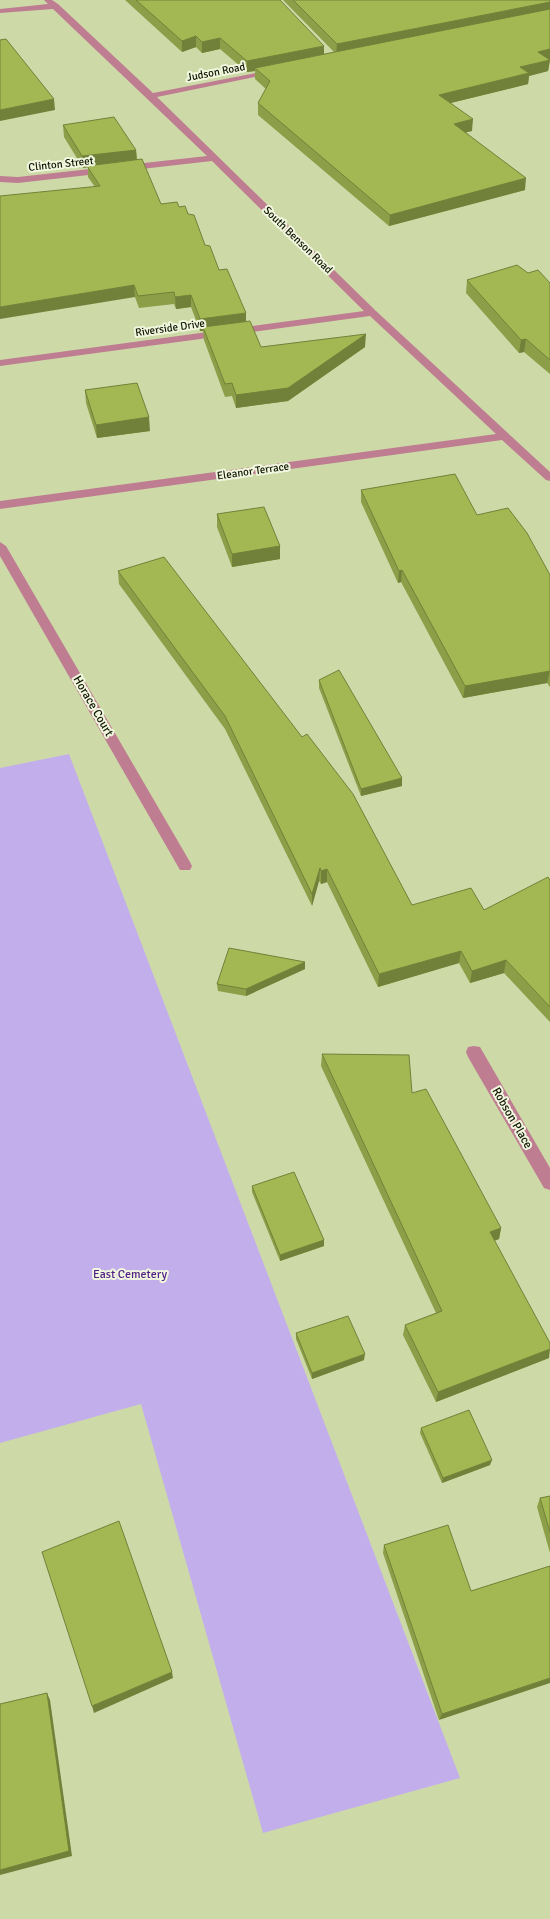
<svg xmlns="http://www.w3.org/2000/svg" width="550" height="1919" font-family="Signika,sans-serif">
<style>
.green{fill:#c3aeec}
.lines{fill:none;stroke-linecap:round;stroke-linejoin:round}
.street{fill:#bf7d91;fill-rule:evenodd}
.wall{fill:#8c9e47}
.shaded-wall{fill:#728139}
.building{fill:#a3b852;stroke:#728139}
.labels{text-anchor:middle;dominant-baseline:central;stroke-width:4;stroke-linejoin:round;paint-order:stroke}
.far-street-label{font-size:11px;fill:#111504;stroke:#f0f7de}
.street-label{font-size:12px;fill:#111504;stroke:#f0f7de}
.park-label{font-size:12px;fill:#4f1e86;stroke:#f0f7de}
</style>
<rect width="100%" height="100%" fill="#cddaa8"/>
<path class="green" d="M69 754 460 1778 263 1833 141 1404 0 1443V768Z"/>
<g class="lines">
<g class="street">
<path d="M44 0H52L58 4 153 93 277 69V73H274L157 97 376 311 550 472V481L546 480 502 440 0 509V501L496 434 370 316 0 366V360L364 311 212 161 18 183 0 182V176L18 177 207 156 53 9 0 13V9L48 4Z"/>
<path d="M0 542 6 546 190 862 192 866 190 870H180L0 556Z"/>
<path d="M474 1046 480 1047 550 1168V1190L544 1188 468 1057 466 1052 468 1047Z"/>
</g>
</g>
<g class="wall">
<path d="M125 0H280L324 54 334 52 283 0H550V60L548 71 529 76 528 84 451 103 472 131 466 132 525 190 389 226 258 115V103L266 89 255 79V71L247 72 220 49 202 53 196 47 182 52Z"/>
<path d="M63 125 136 150 137 160 161 204 179 207 188 214 219 270 246 313V322L261 347H365L288 401 236 408 232 396 225 397 204 340 203 331H200L191 307 176 309 174 304 139 308 95 187 88 177V167L83 168 64 137Z"/>
<path d="M528 273 550 283V374L524 352 519 353 466 293 467 280Z"/>
<path d="M85 390 150 431 97 438 86 403Z"/>
<path d="M361 490 477 515 550 575V687L547 683 463 698 401 582 398 583 361 502Z"/>
<path d="M217 514 280 546V559L232 567 217 527Z"/>
<path d="M118 571 412 905 484 910 550 880V1022L504 973 470 983 459 963 378 987 327 882 321 884 319 881 312 906 225 729 119 584Z"/>
<path d="M319 680 402 778V786L361 796 319 688Z"/>
<path d="M305 969 246 996 218 991 217 984Z"/>
<path d="M322 1054 412 1093 501 1228 499 1239 494 1241 549 1358 436 1402 403 1335 405 1325 436 1313 321 1066Z"/>
<path d="M252 1186 324 1246 280 1261 252 1192Z"/>
<path d="M296 1333 364 1360 312 1379 296 1339Z"/>
<path d="M421 1428 490 1465 442 1483 420 1433Z"/>
<path d="M550 1496V1553L537 1507 540 1498Z"/>
<path d="M384 1545 471 1591 550 1566 439 1720 383 1553Z"/>
</g>
<g class="shaded-wall">
<path d="M550 2V13L336 55 337 44Z"/>
<path d="M196 36V47L182 52V41Z"/>
<path d="M220 38V49L202 53V42Z"/>
<path d="M324 46V57L255 68V71L247 72V61Z"/>
<path d="M550 49V60L538 52Z"/>
<path d="M550 60 548 71 529 76 528 84 438 106 439 95 520 67Z"/>
<path d="M54 99 55 110 0 121V110Z"/>
<path d="M473 119 472 131 454 135V124Z"/>
<path d="M136 150 137 162 87 166 88 167 83 168 82 156Z"/>
<path d="M526 178 525 190 389 226 390 215Z"/>
<path d="M134 285 135 297 0 319V307Z"/>
<path d="M191 295V307L176 309 175 297Z"/>
<path d="M246 313V325L203 327V331H200V319Z"/>
<path d="M366 334 365 347 288 401 236 408V395Z"/>
<path d="M526 339 524 352 519 353 521 340Z"/>
<path d="M149 417 150 431 97 438 96 425Z"/>
<path d="M280 546V559L232 567V554Z"/>
<path d="M402 570 401 582 398 583 399 571Z"/>
<path d="M550 671 547 683 463 698 465 686Z"/>
<path d="M402 778V786L361 796V789Z"/>
<path d="M320 868 319 881 312 906V894Z"/>
<path d="M327 869V882L321 884V871Z"/>
<path d="M461 951 459 963 378 987 379 974Z"/>
<path d="M506 960 504 973 470 983 472 971Z"/>
<path d="M305 962V969L246 996V989Z"/>
<path d="M501 1228 499 1239 487 1243 490 1232Z"/>
<path d="M324 1240V1246L280 1261V1255Z"/>
<path d="M550 1349 549 1358 436 1402 438 1392Z"/>
<path d="M365 1354 364 1360 312 1379V1373Z"/>
<path d="M492 1460 490 1465 442 1483 443 1478Z"/>
<path d="M172 1672 173 1678 94 1713 92 1706Z"/>
<path d="M550 1678V1683L439 1720 442 1714Z"/>
<path d="M47 1693 50 1700 72 1856 0 1875V1870Z"/>
</g>
<g class="building">
<path d="M136 0H280L324 46 247 61 220 38 202 42 196 36 182 41Z"/>
<path d="M293 0H550V2L337 44Z"/>
<path d="M550 9V49L538 52 550 60 520 67 529 73 439 95 473 119 454 124 526 178 390 215 258 103 270 81 255 68Z"/>
<path d="M6 39 54 99 0 110V40Z"/>
<path d="M114 117 136 150 82 156 63 125Z"/>
<path d="M142 159 161 204 177 202 179 207 185 206 188 214 194 215 205 245 210 246 219 270 227 269 246 313 200 319 191 295 175 297 174 292 138 296 134 285 0 307V196L100 186 87 166Z"/>
<path d="M517 265 528 273 538 270 550 283V360L526 339 521 340 467 280Z"/>
<path d="M250 321 261 347 366 334 288 388 236 395 232 383 225 384 203 327Z"/>
<path d="M137 383 149 417 96 425 85 390Z"/>
<path d="M455 474 477 515 508 508 527 533 550 575V671L465 686 402 570 399 571 361 490Z"/>
<path d="M264 507 280 546 232 554 217 514Z"/>
<path d="M164 557 302 737 307 734 353 794 412 905 471 888 484 910 548 877 550 880V1007L506 960 472 971 461 951 379 974 327 869 321 871 320 868 312 894 225 716 118 571Z"/>
<path d="M339 670 402 778 361 789 319 680Z"/>
<path d="M229 948 305 962 246 989 217 984Z"/>
<path d="M322 1054 409 1055 412 1093 426 1089 501 1228 490 1232 550 1343V1349L438 1392 405 1325 442 1311Z"/>
<path d="M294 1172 324 1240 280 1255 252 1186Z"/>
<path d="M348 1316 365 1354 312 1373 296 1333Z"/>
<path d="M469 1410 492 1460 443 1478 421 1428Z"/>
<path d="M550 1496V1532L540 1498Z"/>
<path d="M119 1521 172 1672 92 1706 42 1552Z"/>
<path d="M448 1525 471 1591 550 1566V1678L442 1714 384 1545Z"/>
<path d="M47 1693 69 1851 0 1870V1704Z"/>
</g>
<g class="labels">
<g class="far-street-label">
<text transform="translate(216 72) rotate(-11)">Judson Road</text>
<text transform="translate(61 164) rotate(-6)">Clinton Street</text>
<text transform="translate(298 240) rotate(44)">South Benson Road</text>
<text transform="translate(170 328) rotate(-8)">Riverside Drive</text>
<text transform="translate(253 471) rotate(-8)">Eleanor Terrace</text>
</g>
<g class="street-label">
<text transform="translate(93 706) rotate(60)">Horace Court</text>
<text transform="translate(512 1118) rotate(60)">Robson Place</text>
</g>
<g class="park-label">
<text x="130" y="1274">East Cemetery</text>
</g>
</g>
</svg>
